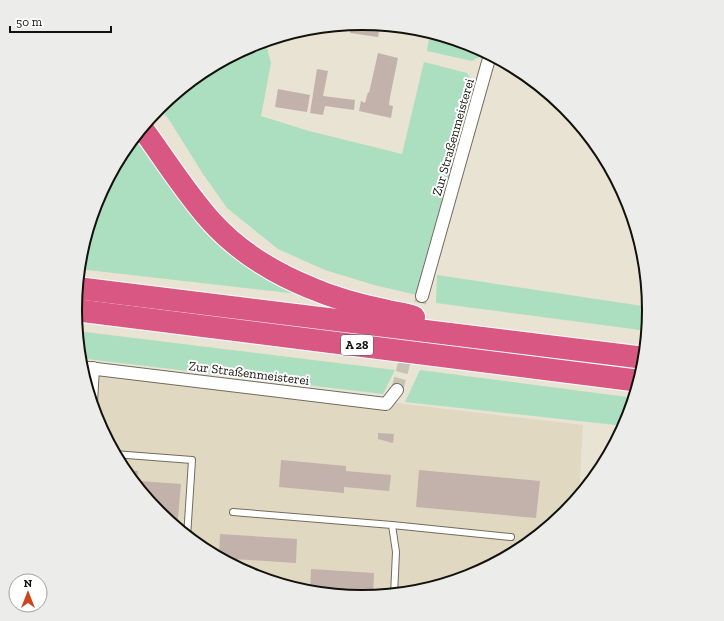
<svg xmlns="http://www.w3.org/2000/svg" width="724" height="621" font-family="'Zilla Slab',serif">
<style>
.built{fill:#e0d8c1}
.green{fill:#acdec0}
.building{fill:#c3b2ab}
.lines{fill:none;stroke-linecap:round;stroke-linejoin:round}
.minor-tunnel{stroke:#c8c4b5;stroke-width:12;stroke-dasharray:12 6;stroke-linecap:butt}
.service-casing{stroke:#716c5e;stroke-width:8}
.minor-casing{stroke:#716c5e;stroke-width:14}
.motorway-casing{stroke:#fff;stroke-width:24}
.service{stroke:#fff;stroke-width:6}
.minor{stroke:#fff;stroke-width:12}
.motorway{stroke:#d95783;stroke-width:22}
.labels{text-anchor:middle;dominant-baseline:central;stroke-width:4;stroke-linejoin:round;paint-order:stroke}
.shield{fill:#fff;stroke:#5a5854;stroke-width:1}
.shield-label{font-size:12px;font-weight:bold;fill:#13110b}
.street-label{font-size:13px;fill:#13110b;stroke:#fff}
.rim{fill:none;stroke:#13110b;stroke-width:2}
</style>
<rect width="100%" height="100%" fill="#e8e3d3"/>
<path class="built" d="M80 362 269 383 404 404 583 425 579 497 565 514 522 550 472 576 418 593 362 598 306 592 252 576 202 549 159 514 123 470 96 420Z"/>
<g class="green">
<path d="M430 32 472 45 485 52 484 54 472 61 427 51Z"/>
<path d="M265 41 271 63 261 116 309 131 402 154 424 62 467 73 475 85 423 267 417 295 374 285 325 270 278 249 227 208 203 174 168 118 158 108C187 79 226 53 265 41Z"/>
<path d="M138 133 164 173 307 295 79 269C83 220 107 170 138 133Z"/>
<path d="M437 275 649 307 648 331 436 303Z"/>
<path d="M76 331H77L395 370 383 394 79 358Z"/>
<path d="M420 370 635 398 625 426 405 402Z"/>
</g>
<g class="building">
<path d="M362 23 380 25 378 37 350 33 352 24Z"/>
<path d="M378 53 398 58 390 97 389 105 393 106 391 118 359 111 361 101 365 103 368 92 369 93Z"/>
<path d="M317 69 328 71 323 96 355 100 354 110 325 106 323 115 310 113Z"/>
<path d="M278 89 310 95 307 112 275 107Z"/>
<path d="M378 433 394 434 393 443 378 439Z"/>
<path d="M281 460 346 466V471L391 475 389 491 344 487V493L279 487Z"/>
<path d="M123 470 138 471 137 487 136 486Z"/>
<path d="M419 470 540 481 536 518 416 507Z"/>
<path d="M140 481 181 484 177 529 159 514 140 490Z"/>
<path d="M220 534 297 539 296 563 219 558Z"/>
<path d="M311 569 374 573 373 597 362 598 310 593Z"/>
</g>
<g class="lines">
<path class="minor-tunnel" d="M397 390 422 296"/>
<g class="service-casing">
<g id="service">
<path d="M114 454 192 460 187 537"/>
<path d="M233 512 392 525 396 552 394 595"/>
<path d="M392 525 511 537"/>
</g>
</g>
<g class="minor-casing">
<g id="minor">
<path d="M422 296 490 55"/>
<path d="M80 367 386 404 397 390"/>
<path d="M91 402 93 368"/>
</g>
</g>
<g class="motorway-casing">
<g id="motorway">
<path d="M142 128C165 159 185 192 211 221 238 251 274 273 311 288 334 298 360 305 384 310 394 313 404 313 414 317"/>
<path d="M77 288 645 358"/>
<path d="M75 310 640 381"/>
</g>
</g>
<use href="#service" class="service"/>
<use href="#minor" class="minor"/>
<use href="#motorway" class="motorway"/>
</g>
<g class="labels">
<rect class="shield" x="341" y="335" width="32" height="20" rx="3"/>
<g class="shield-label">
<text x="357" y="345">A 28</text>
</g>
<g class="street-label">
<text transform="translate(453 137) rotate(-74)">Zur Straßenmeisterei</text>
<text transform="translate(249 373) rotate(7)">Zur Straßenmeisterei</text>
</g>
</g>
<path d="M0 0H724V621H0ZM82 310a280 280 0 1 1 560 0a280 280 0 1 1-560 0Z" fill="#ececeb" fill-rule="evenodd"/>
<path class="rim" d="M82 310a280 280 0 1 1 560 0a280 280 0 1 1-560 0Z"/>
<g transform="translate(28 593)"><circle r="19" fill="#ffffff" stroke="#a1a09d"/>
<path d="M0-3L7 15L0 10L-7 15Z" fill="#cd451b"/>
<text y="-6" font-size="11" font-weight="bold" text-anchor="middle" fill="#13110b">N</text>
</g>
<path d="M10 26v6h101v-6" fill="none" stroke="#13110b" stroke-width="2"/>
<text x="16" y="26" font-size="12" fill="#13110b" stroke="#ffffff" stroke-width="3" paint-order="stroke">50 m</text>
</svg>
